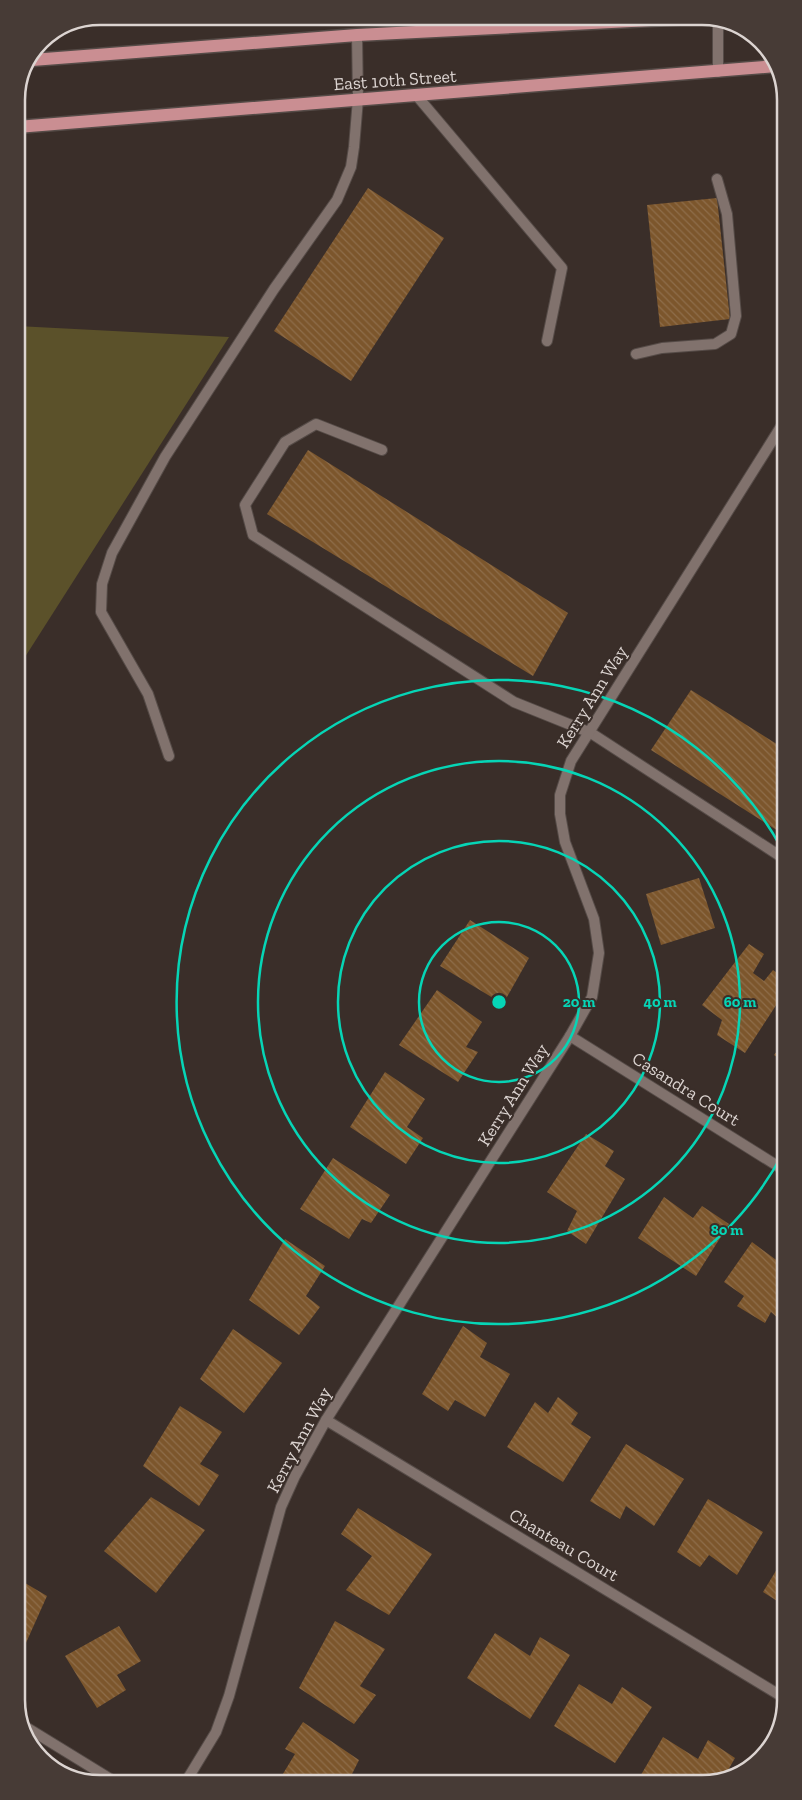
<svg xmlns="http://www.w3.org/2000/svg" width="802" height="1800" font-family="'Zilla Slab',serif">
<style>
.green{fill:#5b512a}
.building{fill:url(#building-back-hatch)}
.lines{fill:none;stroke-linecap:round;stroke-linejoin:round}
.service-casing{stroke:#554b47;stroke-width:12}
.minor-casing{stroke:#554b47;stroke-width:12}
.primary-casing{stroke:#554b47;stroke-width:15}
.service{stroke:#81726d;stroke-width:10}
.minor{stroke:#81726d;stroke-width:10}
.primary{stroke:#ca8e92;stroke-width:12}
.ring{fill:none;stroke:#06d5b6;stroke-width:2.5}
.labels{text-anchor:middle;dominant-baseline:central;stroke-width:4;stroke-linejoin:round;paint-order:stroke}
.street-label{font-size:18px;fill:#dcd4d1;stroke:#3a2e29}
.rim{fill:none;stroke:#dcd4d1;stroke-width:2.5}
.centre{fill:#06d5b6;stroke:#3a2e29;stroke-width:2.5}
.ring-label{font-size:15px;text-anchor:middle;font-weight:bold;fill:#06d5b6;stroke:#3a2e29;stroke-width:4;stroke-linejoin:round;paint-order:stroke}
</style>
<defs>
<pattern id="building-back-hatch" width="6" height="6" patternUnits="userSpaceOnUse" patternTransform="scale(1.25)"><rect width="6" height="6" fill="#7c562c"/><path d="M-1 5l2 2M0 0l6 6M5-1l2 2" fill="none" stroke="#8e6d4a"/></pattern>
</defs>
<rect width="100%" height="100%" fill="#3a2e29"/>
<path class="green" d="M17 326 229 337 18 668Z"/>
<g class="building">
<path d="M368 188 444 238 351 381 274 331Z"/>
<path d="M717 198 730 319 660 327 647 205Z"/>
<path d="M308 450 568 613 533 676 267 514Z"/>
<path d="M691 690 783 748V834L651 750Z"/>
<path d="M699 878 715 928 661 945 646 894Z"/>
<path d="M470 920 529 958 503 1004 440 966Z"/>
<path d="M749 944 764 954 753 973 764 981 773 970 784 978V993L745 1053 717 1035 722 1020 702 1005Z"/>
<path d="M437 990 482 1022 466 1047 478 1052 458 1082 399 1045Z"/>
<path d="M784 1042V1062L774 1055Z"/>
<path d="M385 1072 425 1099 407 1127 423 1138 406 1164 350 1127Z"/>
<path d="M586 1134 614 1151 605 1166 625 1179 586 1244 567 1231 577 1211 547 1192Z"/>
<path d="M333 1158 390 1195 371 1223 362 1219 349 1239 300 1209Z"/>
<path d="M664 1197 693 1218 702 1206 729 1224 696 1276 638 1238Z"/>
<path d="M285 1239 325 1266 306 1296 320 1307 299 1335 249 1300Z"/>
<path d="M752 1242 779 1262 784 1254 785 1316 781 1321 771 1312 765 1323 737 1306 744 1296 724 1282Z"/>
<path d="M463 1326 487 1343 480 1357 510 1374 485 1417 455 1400 448 1411 422 1394Z"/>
<path d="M233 1329 282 1363 244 1413 200 1379Z"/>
<path d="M558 1397 578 1413 571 1424 591 1437 563 1482 507 1447 535 1402 548 1413Z"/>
<path d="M180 1406 222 1432 200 1464 219 1475 199 1506 143 1466Z"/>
<path d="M626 1444 684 1479 654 1526 626 1506 620 1519 590 1501Z"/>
<path d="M151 1497 205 1530 156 1593 104 1551Z"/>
<path d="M708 1499 763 1532 737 1575 709 1555 700 1567 677 1552Z"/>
<path d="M358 1508 432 1554 389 1615 346 1590 372 1556 341 1534Z"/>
<path d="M785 1556V1606L763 1592Z"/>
<path d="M20 1580 47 1596 21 1654Z"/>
<path d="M335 1621 385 1649 360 1686 376 1695 354 1724 299 1688Z"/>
<path d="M119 1626 141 1661 117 1675 126 1690 97 1708 65 1656Z"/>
<path d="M495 1633 530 1656 540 1637 570 1655 530 1719 467 1678Z"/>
<path d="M579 1684 612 1704 622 1687 652 1707 615 1763 554 1726Z"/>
<path d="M303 1722 359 1760 348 1782H278L295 1754 285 1749Z"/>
<path d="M663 1737 698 1759 708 1740 735 1758 723 1779 638 1780Z"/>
</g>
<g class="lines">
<g class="service-casing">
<g id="service">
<path d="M417 96 562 268 547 341"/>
<path d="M636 354 662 348 715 344 731 334 736 316 727 214 717 179"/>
<path d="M382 450 316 424 285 442 245 505 253 535 514 702 591 733 783 858"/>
<path d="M169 756 148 694 101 612 102 584 112 553 165 457 274 289 337 200 351 167 354 147 358 99 357 35"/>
</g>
</g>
<g class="minor-casing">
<g id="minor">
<path d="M718 20V72"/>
<path d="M570 1036 784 1170"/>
<path d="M326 1420 786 1699"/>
<path d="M21 1724 117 1783"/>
<path d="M185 1783 216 1732 229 1696 281 1507 295 1476 326 1420 570 1036 592 997 599 953 594 919 565 842 560 814V795L571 761 782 425"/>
</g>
</g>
<g class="primary-casing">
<g id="primary">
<path d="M32 60 357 35 710 17"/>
<path d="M17 127 776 66"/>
</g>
</g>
<use href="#service" class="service"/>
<use href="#minor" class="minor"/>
<use href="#primary" class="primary"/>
</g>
<g class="ring">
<circle cx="499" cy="1002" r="80"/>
<circle cx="499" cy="1002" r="161"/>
<circle cx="499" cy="1002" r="241"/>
<path d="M783 1153A322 322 0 1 1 783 851"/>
</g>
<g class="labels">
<g class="street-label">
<text transform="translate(395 80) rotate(-4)">East 10th Street</text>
<text transform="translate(592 697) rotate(-58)">Kerry Ann Way</text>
<text transform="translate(686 1089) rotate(32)">Casandra Court</text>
<text transform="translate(513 1095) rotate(-58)">Kerry Ann Way</text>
<text transform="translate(299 1440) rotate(-62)">Kerry Ann Way</text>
<text transform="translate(564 1545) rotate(31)">Chanteau Court</text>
</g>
</g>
<path d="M0 0H802V1800H0ZM100 25H702A75 75 0 0 1 777 100V1700A75 75 0 0 1 702 1775H100A75 75 0 0 1 25 1700V100A75 75 0 0 1 100 25Z" fill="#473b36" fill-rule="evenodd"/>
<path class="rim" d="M100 25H702A75 75 0 0 1 777 100V1700A75 75 0 0 1 702 1775H100A75 75 0 0 1 25 1700V100A75 75 0 0 1 100 25Z"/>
<circle cx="499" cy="1002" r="8" class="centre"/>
<g class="ring-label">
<text x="579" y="1007">20 m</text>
<text x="660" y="1007">40 m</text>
<text x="740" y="1007">60 m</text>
<text x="727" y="1235">80 m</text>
</g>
</svg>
